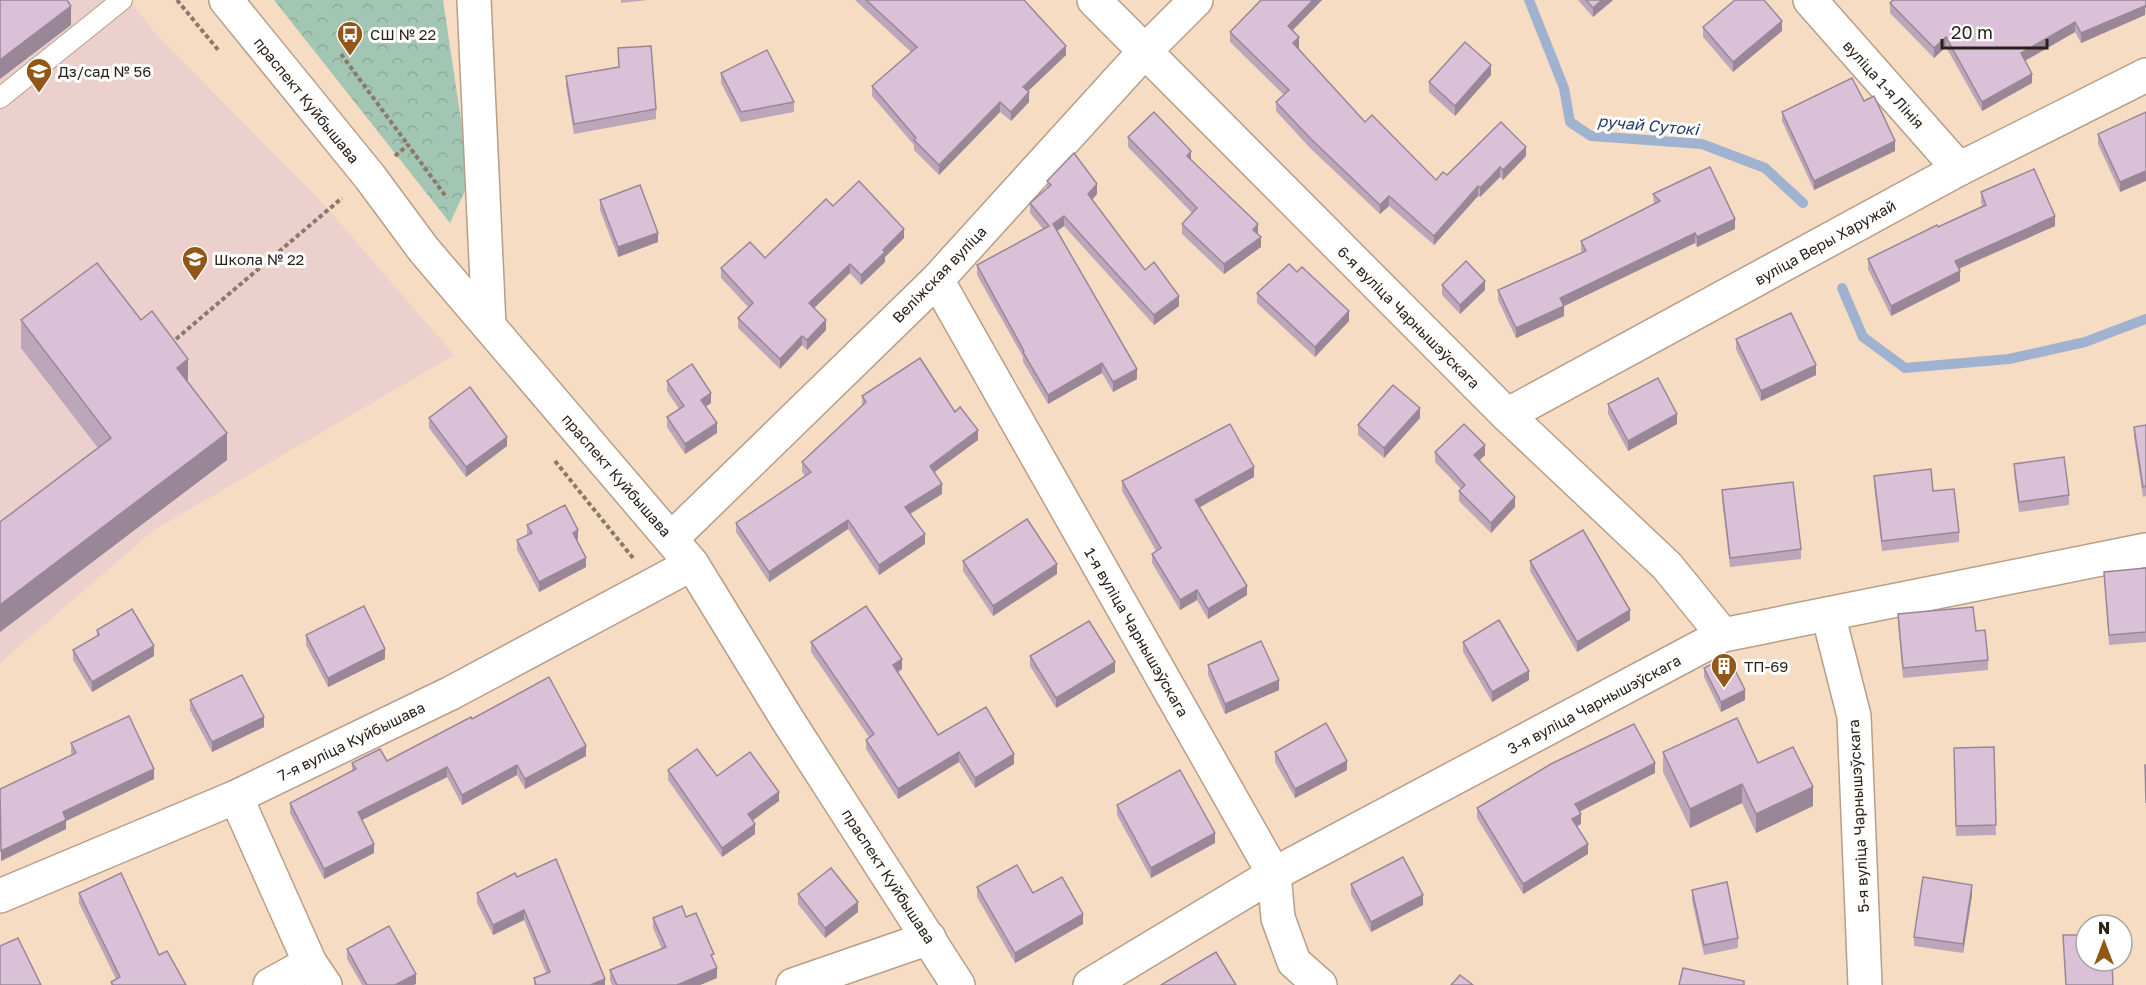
<svg xmlns="http://www.w3.org/2000/svg" width="2146" height="985" font-family="'Golos Text',sans-serif">
<style>
.education{fill:#ebd0cd}
.park{fill:url(#park-crowns)}
.lines{fill:none;stroke-linecap:round;stroke-linejoin:round}
.stream{stroke:#9fb3d0;stroke-width:10}
.service-casing{stroke:#b79e88;stroke-width:22}
.minor-casing{stroke:#b79e88;stroke-width:36}
.tertiary-casing{stroke:#b79e88;stroke-width:36}
.path{stroke:#8b7969;stroke-width:4;stroke-dasharray:4.5 3;stroke-linecap:butt}
.service{stroke:#fff;stroke-width:20}
.minor{stroke:#fff;stroke-width:33}
.tertiary{stroke:#fff;stroke-width:33}
.wall{fill:#bca6ba}
.shaded-wall{fill:#998797}
.building{fill:#dbc1d8;stroke:#998797;stroke-width:1.5}
.labels{text-anchor:middle;dominant-baseline:central;stroke-width:6;stroke-linejoin:round;paint-order:stroke}
.poi-label{font-size:15px;fill:#2b2118;stroke:#fff;text-anchor:start}
.street-label{font-size:15px;fill:#2b2118;stroke:#fff}
.water-label{font-size:16px;font-style:italic;fill:#243e67;stroke:#fff}
</style>
<defs>
<pattern id="park-crowns" width="20" height="18" patternUnits="userSpaceOnUse" patternTransform="scale(1.5)"><rect width="20" height="18" fill="#a2c6b3"/><path d="M2 6a3 3 0 1 1 6 0M12 15a3 3 0 1 1 6 0" fill="none" stroke="#8caa99"/></pattern>
</defs>
<rect width="100%" height="100%" fill="#f7dcc4"/>
<path class="education" d="M0 0H129L156 34 328 209 454 355 154 530 0 663Z"/>
<path class="park" d="M274 0H443L470 180 450 223Z"/>
<g class="lines">
<g class="stream">
<path d="M1529 0 1564 88 1570 122 1591 136 1702 144 1765 168 1803 203"/>
<path d="M1842 288 1863 337 1905 368 2009 359 2085 342 2146 319"/>
</g>
<g class="service-casing">
<path id="service" d="M0 98 122 0"/>
</g>
<g class="minor-casing">
<g id="minor">
<path d="M474 0 489 326"/>
<path d="M1094 0 1507 415 1667 566 1723 635"/>
<path d="M1810 0 1959 169"/>
<path d="M937 280 1274 874 1278 918 1294 962 1320 985"/>
<path d="M1507 415 1959 169 2146 75"/>
<path d="M672 538 937 280 1145 51 1196 0"/>
<path d="M1828 614 1854 716 1865 985"/>
<path d="M236 797 310 963 325 985"/>
<path d="M0 896 236 797 451 693 692 564"/>
<path d="M270 985 310 963"/>
<path d="M793 985 929 938"/>
<path d="M1090 985 1274 874 1723 635 2146 550"/>
</g>
</g>
<g class="tertiary-casing">
<path id="tertiary" d="M226 0 370 177 424 250 692 564 787 719 958 985"/>
</g>
<g class="path">
<path d="M177 0 219 51"/>
<path d="M341 54 408 145"/>
<path d="M395 156 408 145 447 198"/>
<path d="M176 339 342 198"/>
<path d="M555 461 633 558"/>
</g>
<use href="#service" class="service"/>
<use href="#minor" class="minor"/>
<use href="#tertiary" class="tertiary"/>
</g>
<g class="wall">
<path d="M621 0H648L621 3Z"/>
<path d="M855 0H1024L1066 55 1028 91 1029 102 1011 121 1000 112 939 175 914 150V145L872 96V86L911 52Z"/>
<path d="M1261 0H1322L1293 30 1299 47 1298 48 1365 122 1436 180 1447 175 1526 156 1503 180 1500 177 1480 197 1478 196 1434 245 1389 206 1380 214 1310 148 1276 111V102L1284 95 1230 42V32Z"/>
<path d="M1578 0H1613L1593 17Z"/>
<path d="M2146 0 2145 17V15L2081 43 2075 32 2025 61 2032 83 1982 111 1946 47 1934 58 1890 13V3Z"/>
<path d="M1703 27 1782 31 1733 72 1703 37Z"/>
<path d="M618 48 656 109V119L574 134 566 86V76L618 67Z"/>
<path d="M721 73 794 102V112L741 122 721 83Z"/>
<path d="M1491 75 1455 116 1429 92V82Z"/>
<path d="M1864 101 1895 151 1814 190 1782 121V112Z"/>
<path d="M2146 112 2120 192 2098 144V134Z"/>
<path d="M1128 137 1191 160 1258 234 1261 247 1224 274 1182 234V224L1192 213 1128 147Z"/>
<path d="M1047 181 1097 194 1092 200 1145 270 1179 306 1154 325 1064 226 1057 231 1137 379 1113 392 1102 373 1048 404 1023 362V357L977 275V265L1043 229 1030 213V203L1047 189Z"/>
<path d="M1981 192 2055 226 1959 269 1960 281 1891 316 1868 269V259L1982 206 1981 202Z"/>
<path d="M1653 194 1735 229 1697 247 1695 243 1564 306V316L1516 338 1498 300V290L1582 252 1581 251V241L1654 205Z"/>
<path d="M600 200 658 242 618 257 600 210Z"/>
<path d="M833 206 904 238 885 257V262L861 285 850 273 814 308 826 330 807 350 802 345 780 369 738 328V318L749 308 721 278V268L765 258Z"/>
<path d="M1442 285 1485 290 1460 314 1442 295Z"/>
<path d="M1257 293 1349 321 1315 357 1257 303Z"/>
<path d="M21 320 188 383 227 460 0 632V522L98 448 21 348Z"/>
<path d="M1736 339 1816 375 1761 401 1736 349Z"/>
<path d="M667 381 711 403 705 407 717 433 685 454 667 427V417L679 409 667 391Z"/>
<path d="M862 396 955 412 978 440 935 472 942 494 910 514 925 544 879 575 848 529 769 582 736 532V523L805 476 802 472V462L862 406Z"/>
<path d="M1608 404 1677 424 1628 451 1608 414Z"/>
<path d="M429 418 507 446 466 477 429 428Z"/>
<path d="M1420 418 1384 458 1358 435V425Z"/>
<path d="M2146 425V496L2143 497 2134 437V427Z"/>
<path d="M1435 452 1485 455 1479 461 1515 507 1491 533 1459 501V491L1461 489 1435 462Z"/>
<path d="M2014 464 2069 495V505L2019 512 2014 473Z"/>
<path d="M1874 476 1933 491 1959 532V542L1882 551 1874 486Z"/>
<path d="M1254 477 1199 507 1247 595 1208 619 1197 600 1180 610 1152 563V554L1156 551 1122 491V481Z"/>
<path d="M1722 490 1801 549V559L1730 567 1722 500Z"/>
<path d="M527 525 578 539 577 540 586 567 539 592 517 550V540L527 535Z"/>
<path d="M963 561 1057 574 993 616 963 571Z"/>
<path d="M1530 561 1630 620 1577 652 1530 571Z"/>
<path d="M2146 568V642L2109 645 2104 572Z"/>
<path d="M1898 614 1976 631 1988 660V670L1903 678 1898 624Z"/>
<path d="M97 630 154 656 92 692 73 660V650L97 636Z"/>
<path d="M306 635 385 659 328 687 306 645Z"/>
<path d="M811 642 902 669 898 672 938 735 1014 764 975 788 959 762 898 799 866 749V740L869 737 811 652Z"/>
<path d="M1463 642 1529 680 1492 702 1463 652Z"/>
<path d="M1030 656 1115 672 1056 708 1030 666Z"/>
<path d="M1208 665 1279 690 1225 714 1208 675Z"/>
<path d="M1704 668 1745 700 1721 712 1704 677Z"/>
<path d="M190 700 264 727 212 752 190 710Z"/>
<path d="M472 719 586 756 525 789 517 775 462 805 447 777 362 820 374 853 324 879 290 813V803L352 771V763L387 761Z"/>
<path d="M71 743 154 779 66 821V829L1 861 0 789 72 755 71 753Z"/>
<path d="M1994 747 1996 835 1956 836 1954 748Z"/>
<path d="M1275 752 1347 770 1295 798 1275 762Z"/>
<path d="M1663 752 1758 763 1813 806 1756 833 1742 803 1690 828 1663 772Z"/>
<path d="M668 770 717 776 779 801 752 820 755 834 722 857 668 780Z"/>
<path d="M1655 773 1580 811 1581 824 1577 826 1588 854 1523 894 1477 818V808Z"/>
<path d="M1117 805 1215 843 1151 878 1117 815Z"/>
<path d="M517 877 605 985H534V978L546 973 524 920 493 935 477 903V893Z"/>
<path d="M1351 884 1423 905 1371 932 1351 894Z"/>
<path d="M977 887 1033 893 1083 924 1015 963 977 897Z"/>
<path d="M1692 890 1738 938V948L1704 955 1692 900Z"/>
<path d="M79 893 159 955 186 985H111V982L116 979 79 903Z"/>
<path d="M798 894 858 912 825 938 798 904Z"/>
<path d="M1972 895 1963 953 1914 946V937Z"/>
<path d="M686 917 714 961 717 978 700 985H612L610 980V970L662 949 653 928V918Z"/>
<path d="M347 949 416 984 413 985H362L347 959Z"/>
</g>
<g class="shaded-wall">
<path d="M1313 0H1322L1288 35V26Z"/>
<path d="M1602 0H1613L1593 17V8Z"/>
<path d="M71 6V25L0 79V60Z"/>
<path d="M2145 6V15L2081 43V33Z"/>
<path d="M1782 21V31L1733 72V62Z"/>
<path d="M2075 22V32L2021 63V53Z"/>
<path d="M1299 37V47L1293 53V43Z"/>
<path d="M1946 37V47L1934 58V48Z"/>
<path d="M1066 46V55L1023 96V87Z"/>
<path d="M1491 65V75L1455 116V106Z"/>
<path d="M2032 74V83L1982 111V102Z"/>
<path d="M1029 92V102L1011 121V112Z"/>
<path d="M1000 102V112L939 175V165Z"/>
<path d="M1895 141V151L1814 190V181Z"/>
<path d="M1526 147V156L1503 180V170Z"/>
<path d="M1191 151V161L1187 156Z"/>
<path d="M1500 167V177L1480 197V188Z"/>
<path d="M2146 171V181L2120 192V182Z"/>
<path d="M1097 184V194L1088 204V194Z"/>
<path d="M1478 186V196L1434 245V236Z"/>
<path d="M1389 196V206L1380 214V205Z"/>
<path d="M1064 216V226L1053 234V224Z"/>
<path d="M2055 216V226L1955 270V261Z"/>
<path d="M1735 219V229L1697 247V237Z"/>
<path d="M1258 224V234L1253 240V230Z"/>
<path d="M904 229V238L885 257V262L861 285V275L883 250Z"/>
<path d="M658 233V242L618 257V247Z"/>
<path d="M1695 233V243L1560 308V298Z"/>
<path d="M1261 237V247L1224 274V264Z"/>
<path d="M850 264V273L809 313V303Z"/>
<path d="M1960 271V281L1891 316V306Z"/>
<path d="M1485 281V290L1460 314V305Z"/>
<path d="M1179 296V306L1154 325V315Z"/>
<path d="M1564 306V316L1516 338V328Z"/>
<path d="M1349 311V321L1315 357V347Z"/>
<path d="M826 320V330L807 350V340Z"/>
<path d="M802 336V345L780 369V359Z"/>
<path d="M188 359V386L177 368Z"/>
<path d="M1102 363V373L1048 404V395Z"/>
<path d="M1816 365V375L1761 401V391Z"/>
<path d="M1137 369V379L1113 392V382Z"/>
<path d="M711 393V403L701 410V400Z"/>
<path d="M1420 408V418L1384 458V448Z"/>
<path d="M1677 414V424L1628 451V441Z"/>
<path d="M717 423V433L685 454V444Z"/>
<path d="M978 430V440L930 475V466Z"/>
<path d="M227 433V460L0 632V605Z"/>
<path d="M507 437V446L466 477V467Z"/>
<path d="M1485 445V455L1474 465V455Z"/>
<path d="M1254 467V477L1195 510V500Z"/>
<path d="M942 484V494L905 517V507Z"/>
<path d="M1515 497V507L1491 533V523Z"/>
<path d="M848 520V529L769 582V572Z"/>
<path d="M578 530V539L573 542V533Z"/>
<path d="M925 534V544L879 575V565Z"/>
<path d="M586 558V567L539 592V582Z"/>
<path d="M1057 564V574L993 616V606Z"/>
<path d="M1247 586V595L1208 619V609Z"/>
<path d="M1197 590V600L1180 610V600Z"/>
<path d="M1630 610V620L1577 652V642Z"/>
<path d="M154 646V656L92 692V682Z"/>
<path d="M385 649V659L328 687V678Z"/>
<path d="M902 659V669L893 675V665Z"/>
<path d="M1115 662V672L1056 708V698Z"/>
<path d="M1529 671V680L1492 702V692Z"/>
<path d="M1279 680V690L1225 714V704Z"/>
<path d="M1745 690V700L1721 712V702Z"/>
<path d="M264 717V727L212 752V742Z"/>
<path d="M586 746V756L525 789V779Z"/>
<path d="M959 752V762L898 799V789Z"/>
<path d="M1014 754V764L975 788V778Z"/>
<path d="M1347 761V770L1295 798V789Z"/>
<path d="M1655 763V773L1575 814V804Z"/>
<path d="M517 765V775L462 805V795Z"/>
<path d="M447 767V777L358 822V812Z"/>
<path d="M154 769V779L66 821V829L1 861V851L63 812Z"/>
<path d="M1742 784V803L1690 828V809Z"/>
<path d="M1813 787V806L1756 833V814Z"/>
<path d="M779 792V801L748 824V814Z"/>
<path d="M1581 814V824L1572 829V819Z"/>
<path d="M755 824V834L722 857V848Z"/>
<path d="M1215 833V843L1151 878V868Z"/>
<path d="M374 844V853L324 879V869Z"/>
<path d="M1588 844V854L1523 894V884Z"/>
<path d="M1972 885V895L1963 953V944Z"/>
<path d="M1423 895V905L1371 932V922Z"/>
<path d="M858 902V912L825 938V928Z"/>
<path d="M524 910V920L493 935V925Z"/>
<path d="M1083 914V924L1015 963V953Z"/>
<path d="M717 968V978L700 985H677Z"/>
<path d="M416 974V984L413 985H395Z"/>
<path d="M605 979V985H590Z"/>
</g>
<g class="building">
<path d="M0 0H67L71 6 0 60Z"/>
<path d="M866 0H1024L1066 46 1023 87 1029 92 1011 112 1000 102 939 165 914 140 916 138 872 86 917 47Z"/>
<path d="M1261 0H1313L1288 26 1299 37 1293 43 1365 122 1372 115 1436 180 1443 172 1447 175 1501 122 1526 147 1503 170 1500 167 1480 188 1478 186 1434 236 1389 196 1380 205 1310 138 1276 102 1289 90 1230 32Z"/>
<path d="M1586 0H1602L1593 8Z"/>
<path d="M1735 0H1764L1782 21 1733 62 1703 27Z"/>
<path d="M1893 0H2146V7L2145 6 2081 33 2075 22 2021 53 2032 74 1982 102 1946 37 1934 48 1890 3Z"/>
<path d="M1465 42 1491 65 1455 106 1429 82Z"/>
<path d="M651 46 656 109 574 124 566 76 619 67 618 48Z"/>
<path d="M767 50 794 102 741 112 721 73Z"/>
<path d="M1852 78 1864 101 1874 96 1895 141 1814 181 1782 112Z"/>
<path d="M1154 112 1191 151 1187 156 1258 224 1253 230 1261 237 1224 264 1182 224 1197 208 1128 137Z"/>
<path d="M2146 112V171L2120 182 2098 134Z"/>
<path d="M1074 153 1097 184 1088 194 1145 270 1154 262 1179 296 1154 315 1064 216 1053 224 1137 369 1113 382 1102 363 1048 395 1023 352 1024 351 977 265 1049 226 1030 203 1051 185 1047 181Z"/>
<path d="M1710 167 1735 219 1697 237 1695 233 1560 298 1564 306 1516 328 1498 290 1586 251 1581 241 1660 201 1653 194Z"/>
<path d="M2034 169 2055 216 1955 261 1960 271 1891 306 1868 259 1937 225 1938 227 1986 205 1981 192Z"/>
<path d="M859 181 904 229 883 250 885 252 861 275 850 264 809 303 826 320 807 340 802 336 780 359 738 318 753 303 721 268 750 242 765 258 826 199 833 206Z"/>
<path d="M640 185 658 233 618 247 600 200Z"/>
<path d="M1466 261 1485 281 1460 305 1442 285Z"/>
<path d="M97 263 141 320 152 311 188 359 177 368 227 433 0 605V522L111 438 21 320Z"/>
<path d="M1289 264 1297 272 1302 267 1349 311 1315 347 1257 293Z"/>
<path d="M1791 313 1816 365 1761 391 1736 339Z"/>
<path d="M920 358 955 412 960 407 978 430 930 466 942 484 905 507 925 534 879 565 848 520 769 572 736 523 811 472 802 462 866 402 862 396Z"/>
<path d="M692 364 711 393 701 400 717 423 685 444 667 417 684 406 667 381Z"/>
<path d="M1658 378 1677 414 1628 441 1608 404Z"/>
<path d="M1393 385 1420 408 1384 448 1358 425Z"/>
<path d="M470 387 507 437 466 467 429 418Z"/>
<path d="M1230 424 1254 467 1195 500 1247 586 1208 609 1197 590 1180 600 1152 554 1161 548 1122 481Z"/>
<path d="M1464 424 1485 445 1474 455 1515 497 1491 523 1459 491 1465 485 1435 452Z"/>
<path d="M2146 425V486L2143 487 2134 427Z"/>
<path d="M2064 457 2069 495 2019 502 2014 464Z"/>
<path d="M1931 469 1933 491 1954 489 1959 532 1882 541 1874 476Z"/>
<path d="M1793 482 1801 549 1730 558 1722 490Z"/>
<path d="M565 505 578 530 573 533 586 558 539 582 517 540 532 533 527 525Z"/>
<path d="M1027 519 1057 564 993 606 963 561Z"/>
<path d="M1583 530 1630 610 1577 642 1530 561Z"/>
<path d="M2146 568V632L2109 635 2104 572Z"/>
<path d="M364 606 385 649 328 678 306 635Z"/>
<path d="M866 606 902 659 893 665 938 735 986 707 1014 754 975 778 959 752 898 789 866 740 874 734 811 642Z"/>
<path d="M1973 607 1976 631 1985 630 1988 660 1903 668 1898 614Z"/>
<path d="M132 609 154 646 92 682 73 650 99 635 97 630Z"/>
<path d="M1499 620 1529 671 1492 692 1463 642Z"/>
<path d="M1089 621 1115 662 1056 698 1030 656Z"/>
<path d="M1261 641 1279 680 1225 704 1208 665Z"/>
<path d="M1728 656 1745 690 1721 702 1704 668Z"/>
<path d="M242 675 264 717 212 742 190 700Z"/>
<path d="M549 677 586 746 525 779 517 765 462 795 447 767 358 812 374 844 324 869 290 803 356 769 352 763 380 749 387 761 471 717 472 719Z"/>
<path d="M129 716 154 769 63 812 66 820 1 851 0 789 76 753 71 743Z"/>
<path d="M1737 718 1758 763 1793 747 1813 787 1756 814 1742 784 1690 809 1663 752Z"/>
<path d="M1326 723 1347 761 1295 789 1275 752Z"/>
<path d="M1634 724 1655 763 1575 804 1581 814 1572 819 1588 844 1523 884 1477 808 1551 764Z"/>
<path d="M1994 747 1996 825 1956 826 1954 748Z"/>
<path d="M697 749 717 776 750 752 779 792 748 814 755 824 722 848 668 770Z"/>
<path d="M2145 765H2146V803Z"/>
<path d="M1180 770 1215 833 1151 868 1117 805Z"/>
<path d="M1403 857 1423 895 1371 922 1351 884Z"/>
<path d="M556 859 605 979 590 985H536L534 978 550 972 524 910 493 925 477 893 515 873 517 877Z"/>
<path d="M1017 865 1033 893 1062 877 1083 914 1015 953 977 887Z"/>
<path d="M831 868 858 902 825 928 798 894Z"/>
<path d="M121 873 159 955 167 951 186 985H113L111 982 120 977 79 893Z"/>
<path d="M1923 877 1972 885 1963 944 1914 937Z"/>
<path d="M1727 882 1738 938 1704 945 1692 890Z"/>
<path d="M682 906 686 917 696 913 714 954 711 955 717 968 677 985H617L610 970 666 947 653 918Z"/>
<path d="M389 926 416 974 395 985H367L347 949Z"/>
<path d="M2063 935H2086V961H2112L2113 985H2066Z"/>
<path d="M18 938 41 985H0V946Z"/>
<path d="M1216 952 1236 985H1161Z"/>
<path d="M1683 968 1744 981V985H1679Z"/>
<path d="M1460 975 1473 985H1451Z"/>
</g>
<defs>
<g id="bus-pin" transform="scale(1.35)"><path d="M0 17L-7.5 6A9.5 9.5 0 1 1 7.5 6Z" fill="#925617" stroke="#fff"/><path d="M-5-6H5V4H4V6H2V4H-2V6H-4V4H-5ZM-3.5-4V0h7V-4ZM-3.5 1.2v1.5H-2V1.2ZM2 1.2v1.5H3.5V1.2Z" fill="#fff"/></g>
<g id="school-pin" transform="scale(1.35)"><path d="M0 17L-7.5 6A9.5 9.5 0 1 1 7.5 6Z" fill="#925617" stroke="#fff"/><path d="M0-5L7-2L0 1L-7-2ZM-4 1L0 2.5L4 1V4Q0 6-4 4Z" fill="#fff"/></g>
<g id="building-pin" transform="scale(1.35)"><path d="M0 17L-7.5 6A9.5 9.5 0 1 1 7.5 6Z" fill="#925617" stroke="#fff"/><path d="M-4-6H4V6H1V3H-1V6H-4ZM-2.5-4.3h1.7v1.8h-1.7ZM.8-4.3h1.7v1.8H.8ZM-2.5-1h1.7V.8h-1.7ZM.8-1h1.7V.8H.8Z" fill="#fff"/></g>
</defs>
<g fill-rule="evenodd">
<use href="#bus-pin" x="350" y="34"/>
<use href="#school-pin" x="39" y="71"/>
<use href="#school-pin" x="195" y="259"/>
<use href="#building-pin" x="1724" y="666"/>
</g>
<g class="labels">
<g class="poi-label">
<text x="370" y="34">СШ № 22</text>
<text x="58" y="71">Дз/сад № 56</text>
<text x="214" y="259">Школа № 22</text>
<text x="1744" y="666">ТП-69</text>
</g>
<g class="street-label">
<text transform="translate(1884 84) rotate(48)">вуліца 1-я Лінія</text>
<text transform="translate(307 100) rotate(51)">праспект Куйбышава</text>
<text transform="translate(1825 242) rotate(-29)">вуліца Веры Харужай</text>
<text transform="translate(939 274) rotate(-46)">Веліжская вуліца</text>
<text transform="translate(1409 317) rotate(45)">6-я вуліца Чарнышэўскага</text>
<text transform="translate(617 475) rotate(49)">праспект Куйбышава</text>
<text transform="translate(1137 632) rotate(60)">1-я вуліца Чарнышэўскага</text>
<text transform="translate(1594 704) rotate(-28)">3-я вуліца Чарнышэўскага</text>
<text transform="translate(351 741) rotate(-26)">7-я вуліца Куйбышава</text>
<text transform="translate(1858 816) rotate(-93)">5-я вуліца Чарнышэўскага</text>
<text transform="translate(889 876) rotate(57)">праспект Куйбышава</text>
</g>
<g class="water-label">
<text transform="translate(1648 125) rotate(5)">ручай Сутокі</text>
</g>
</g>
<g transform="translate(2104 943)"><circle r="28" fill="#ffffff" stroke="#aaa6a3" stroke-width="1.5"/>
<path d="M0-4.5L10 22L0 15L-10 22Z" fill="#925617"/>
<text y="-9" font-size="16" font-weight="bold" text-anchor="middle" fill="#2b2118">N</text>
</g>
<path d="M1942 39v9h105v-9" fill="none" stroke="#2b2118" stroke-width="3"/>
<text x="1951" y="39" font-size="18" fill="#2b2118" stroke="#ffffff" stroke-width="4.5" paint-order="stroke">20 m</text>
</svg>
